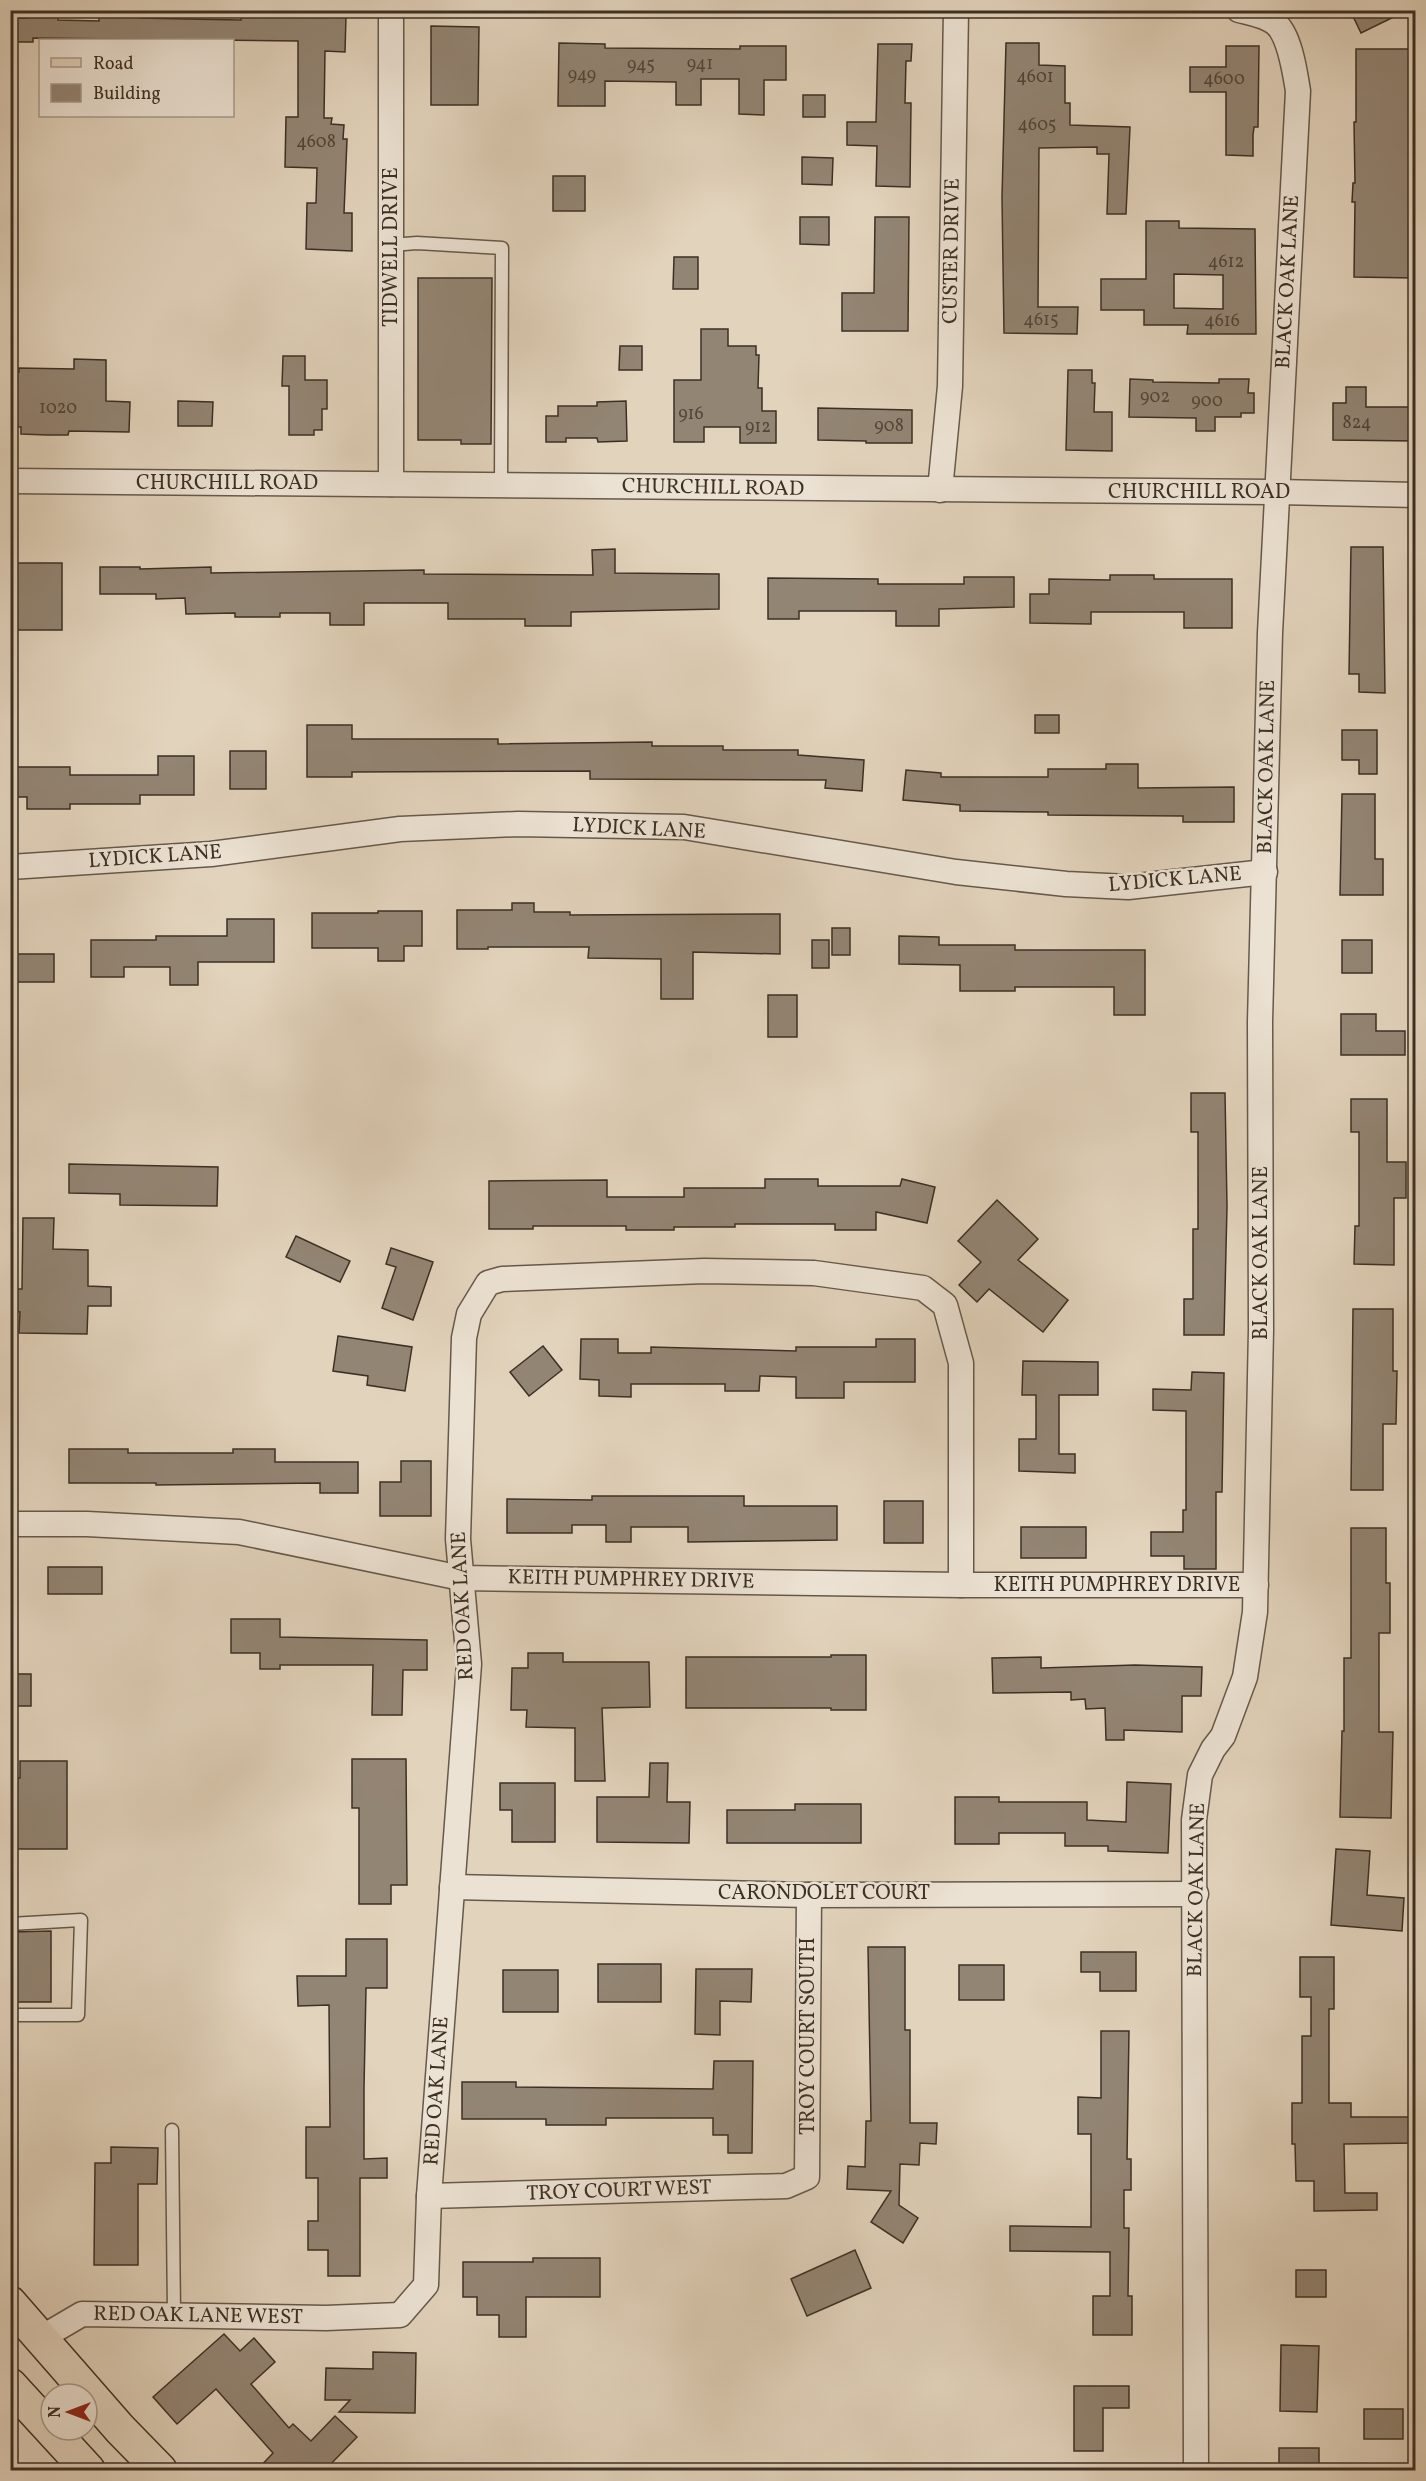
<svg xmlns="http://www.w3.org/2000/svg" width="1426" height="2481" font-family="Vollkorn,serif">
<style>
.building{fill:#938574;stroke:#3d3025;stroke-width:1.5;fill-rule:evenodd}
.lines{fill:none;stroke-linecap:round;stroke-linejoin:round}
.service-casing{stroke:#66594b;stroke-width:15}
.minor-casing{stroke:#66594b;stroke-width:27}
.primary-casing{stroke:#3d3025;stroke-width:36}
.service{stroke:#ece2d3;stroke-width:12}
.minor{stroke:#ece2d3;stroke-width:24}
.primary{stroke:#e2d3bc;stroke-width:33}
.labels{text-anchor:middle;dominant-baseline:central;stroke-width:5;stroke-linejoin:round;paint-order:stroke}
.number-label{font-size:18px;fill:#524539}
.street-label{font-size:21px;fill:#3d3025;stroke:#ece2d3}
</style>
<rect width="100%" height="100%" fill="#e2d3bc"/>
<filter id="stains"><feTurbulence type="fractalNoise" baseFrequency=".00333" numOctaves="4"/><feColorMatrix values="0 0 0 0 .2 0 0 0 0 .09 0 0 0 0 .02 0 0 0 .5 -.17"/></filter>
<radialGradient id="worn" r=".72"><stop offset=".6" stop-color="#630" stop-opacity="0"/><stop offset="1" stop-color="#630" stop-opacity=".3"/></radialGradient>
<g class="building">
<path d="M1350 10H1408L1361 33Z"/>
<path d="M27 12H59L58 20 99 21V17H114V15H123V12H140V18L185 19 241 20V15H252V13L346 16 345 52 325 51 324 118H332L331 124 344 125 343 139H347L344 213H352V251L306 249 307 203H316L317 168 285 167 286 117H298V41L33 38V42H10V18H27Z"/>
<path d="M431 26 479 27 478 105H431Z"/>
<path d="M559 43 605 44V48L740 49V46H786V80H764V115L739 114V79H701V105H676V82L605 81V106H558Z"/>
<path d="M1006 43H1039V65L1065 66V103H1070V125L1130 127 1126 214H1107L1109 154H1097V147L1039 148 1038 307H1078L1077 334 1004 333 1002 197Z"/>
<path d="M878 44H912L911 61H906L905 103H911L910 187 876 186 877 146 847 145V122H876Z"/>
<path d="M1226 46H1259L1258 127H1254L1253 135V156L1226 155V92H1190V67H1226Z"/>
<path d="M1356 49H1410L1409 171H1416L1414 278 1354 277 1355 202H1352L1353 183H1355L1354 122H1356Z"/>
<rect x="803" y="95" width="22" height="22"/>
<path d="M802 157 833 158 832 185 802 184Z"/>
<rect x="553" y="176" width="32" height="35"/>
<path d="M800 217H829V245L800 244Z"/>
<path d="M875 217H909L908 331H842V293H874Z"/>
<path d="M1146 221H1179V228L1255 229 1256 334H1187L1188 325H1144V310H1101V279H1146ZM1174 274 1223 275V309L1174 308Z"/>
<path d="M674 257H698V289H673Z"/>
<path d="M418 278H492L491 444H461V440H418Z"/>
<path d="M701 329H728V346H756V355H759L758 388H762V411H776V443H740V427H704V442H674V380H701Z"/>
<path d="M620 346H642V370H619Z"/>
<path d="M283 356H305V380H327V409H322V430H314V435H289V386H282Z"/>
<path d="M74 359 106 360V401L130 402 129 432 69 431 68 435H47L21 434V427H12L14 372H19V368L74 369Z"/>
<path d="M1068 370H1092V383H1095L1094 412H1112V451L1066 450Z"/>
<path d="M1130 379 1153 380V382L1219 383V379H1249L1248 393H1254V413H1241V417H1215V431H1196V418L1129 417Z"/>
<path d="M1346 387H1366V407H1416V441L1333 440V403H1346Z"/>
<path d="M178 401 213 402 212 426H178Z"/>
<path d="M626 401 627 441 598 442 597 438H566V442H546V416H558V406H597V402Z"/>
<path d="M818 408 912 410V443H866V441L818 440Z"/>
<path d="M1351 547H1383L1385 693 1359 692V674H1349Z"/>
<path d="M615 549V573L719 574V609L571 612V626H525V619H448V603H364V625H330V613H280V617H235V613L186 614 185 598 156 599V594H100V567H140V569L211 567V573L424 570V574L593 575 592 550Z"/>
<rect x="16" y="563" width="46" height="67"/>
<path d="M1110 575H1154V579H1232V628H1184V612H1091V624L1030 623V594H1049V579L1110 580Z"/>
<path d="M964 577H1014V607L939 609V626H896V611H799V619H768V578L878 579V584H964Z"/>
<rect x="1035" y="715" width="24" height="18"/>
<path d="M307 725H352V739H498V744L652 742V746H723V750H798V755L864 760 862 791 825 788 826 780 590 779V771L352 772V777H307Z"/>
<path d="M1342 730H1377V774H1359V760H1342Z"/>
<rect x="230" y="751" width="36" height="38"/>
<path d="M158 756H194V795H140V804H70V809H27V797H12V767H70V775H158Z"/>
<path d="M1106 764H1138V788L1234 787V822H1183V816L1048 815V812L960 811V805L903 800 906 770 941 773V777H1048V769H1106Z"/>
<path d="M1342 794H1375V859H1383V895H1340Z"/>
<path d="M512 903H534V912H570V915L780 914V954L693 952V999H661V959L588 958 589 947H488V949H457V910H512Z"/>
<path d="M378 911H422V946H404V961H378V948H312V913H378Z"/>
<path d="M227 919H274V962H198V985H170V967H124V977H91V940H156V936H227Z"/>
<rect x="832" y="928" width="18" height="27"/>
<path d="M899 936 939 937V945H1015V950H1145V1015H1114V987H1015V991H960V965L899 964Z"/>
<rect x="812" y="940" width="17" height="28"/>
<rect x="1342" y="940" width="30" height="33"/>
<rect x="10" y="954" width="44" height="28"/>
<rect x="768" y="995" width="29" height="42"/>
<path d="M1341 1014H1376V1031H1405V1055H1341Z"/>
<path d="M1191 1093H1225L1227 1206 1224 1335H1184V1299H1193V1229H1198V1132H1191Z"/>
<path d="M1351 1099H1387V1162H1406V1198H1394V1265L1354 1264 1355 1226H1359V1132H1351Z"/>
<path d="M69 1164 218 1167 217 1206 120 1205V1194L69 1193Z"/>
<path d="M765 1179H818V1186H900L902 1179 935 1187 927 1223 876 1212V1230H835V1224H735V1227H674V1230H626V1226H533V1229H489V1181L607 1180V1197H684V1188H765Z"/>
<path d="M997 1200 1038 1239 1018 1260 1068 1300 1043 1332 989 1289 977 1302 959 1285 981 1262 958 1241Z"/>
<path d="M23 1218H54L53 1249 88 1250V1286L111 1287V1306H88L87 1334 19 1333 20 1312 10 1311V1289H22Z"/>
<path d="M296 1236 350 1261 340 1282 286 1257Z"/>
<path d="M391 1248 433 1262 413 1320 382 1308 396 1267 386 1264Z"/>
<path d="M1353 1309H1393V1371H1397L1396 1424H1383V1490H1351Z"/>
<path d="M338 1336 412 1347 405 1391 367 1385 368 1376 333 1371Z"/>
<path d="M581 1339H618V1353H651V1347L796 1351V1347H876V1339H915V1382H844V1398H796V1377L760 1376 759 1391H725V1384H631V1397L599 1396V1380L580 1379Z"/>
<path d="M543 1346 562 1370 529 1396 510 1372Z"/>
<path d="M1023 1361 1098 1362V1395H1059V1454H1075V1473L1019 1471V1439H1036V1395H1022Z"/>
<path d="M1192 1372 1224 1373 1222 1492H1216V1569H1184V1556H1151V1532H1183V1510H1186V1411L1153 1410V1389L1191 1390Z"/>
<path d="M69 1449H128V1453H233V1449H275V1462H358V1493H320V1483L156 1485V1483H69Z"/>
<path d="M401 1461H431V1516H380V1482H401Z"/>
<path d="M592 1496H744V1506H837V1540L688 1542V1527H631V1542H606V1525H572V1533H507V1499L592 1500Z"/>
<rect x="884" y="1501" width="39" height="42"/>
<rect x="1021" y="1527" width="65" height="31"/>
<path d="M1351 1528H1386V1583H1390V1633H1379V1732H1393L1391 1818 1340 1817 1342 1731H1344V1658H1351Z"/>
<rect x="48" y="1567" width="54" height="27"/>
<path d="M231 1619H280V1637L427 1640V1670H403L402 1715H372L373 1665H280V1669H260V1653H231Z"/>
<path d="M528 1653H563V1662H649L650 1707 602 1708 605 1781H575V1728L526 1727 527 1710H511L512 1668H528Z"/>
<path d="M831 1655H866V1710H831V1708H686V1657H831Z"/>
<path d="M1041 1657V1668L1135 1665 1202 1667 1201 1696H1182V1732L1124 1730V1740H1106L1105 1708 1086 1709 1085 1699 1071 1700V1692L993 1693 992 1658Z"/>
<rect x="10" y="1674" width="21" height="32"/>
<path d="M352 1759H406L407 1885H391V1904H359V1808H352Z"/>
<path d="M20 1761H67V1849H10V1778H20Z"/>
<path d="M650 1763H668L667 1802H690L689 1843 597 1842V1797H649Z"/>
<path d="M1127 1782 1171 1784 1168 1853 1108 1851V1846H1065V1833H999V1844H955V1797H999V1802H1087V1820L1126 1822Z"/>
<path d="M500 1783H555V1842H512V1810H500Z"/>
<path d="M795 1804H861V1843H727V1810H795Z"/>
<path d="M1336 1849 1370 1851 1367 1895 1404 1898 1402 1931 1331 1925Z"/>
<path d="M51 1931V2002H10V1932Z"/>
<path d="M346 1939H387V1988H366L364 2088V2159L387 2158V2178H360V2276H328V2250H308V2221H318V2178H306V2127H330L329 2005 298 2006 297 1976H346Z"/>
<path d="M868 1947H905V2030H910V2123H937L936 2144 920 2143 919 2165 900 2164 899 2205 918 2218 903 2243 871 2222 891 2191 847 2189 848 2166 865 2167 866 2121H871Z"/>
<path d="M1081 1952H1136V1991H1100V1972H1081Z"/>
<path d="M1300 1957H1334V2009H1329V2103H1351V2117H1416V2143L1344 2144 1345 2193H1377V2210L1314 2211V2181H1296L1295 2144H1292V2103H1302V2036H1311V1997H1300Z"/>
<rect x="598" y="1964" width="63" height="38"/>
<rect x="959" y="1965" width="45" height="35"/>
<path d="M696 1969H752L751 2002 720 2001V2035L695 2034Z"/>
<rect x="503" y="1970" width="55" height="42"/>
<path d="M1101 2031H1129L1127 2159H1131V2190H1124V2228H1129L1128 2296H1132V2335H1093V2296H1110V2252L1010 2251V2226L1091 2227V2134H1078V2097L1101 2098Z"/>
<path d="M714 2061H753L752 2153H728V2135H713V2118H606V2125H546V2119H462V2082H516V2087L713 2089Z"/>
<path d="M111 2147 158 2148 157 2184H138V2265H94L95 2163H111Z"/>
<path d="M855 2250 871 2288 807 2316 791 2279Z"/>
<path d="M533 2258H600V2297H526V2337H499V2315H477V2297H463V2262H533Z"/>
<rect x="1296" y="2270" width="30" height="27"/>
<path d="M224 2334 240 2351 254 2338 275 2362 251 2384 289 2428 293 2424 311 2441 335 2416 357 2437 325 2470H257L273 2453 216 2389 177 2424 153 2397Z"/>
<path d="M1281 2345 1319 2346 1317 2412 1280 2411Z"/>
<path d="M373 2352 416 2353 415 2413 339 2412 350 2400H325L326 2368 373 2369Z"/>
<path d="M1074 2386H1129V2408H1103V2451H1074Z"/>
<rect x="1364" y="2409" width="39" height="30"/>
<rect x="1279" y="2448" width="40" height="22"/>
</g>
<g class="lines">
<g class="service-casing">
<g id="service">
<path d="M391 245 417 243 502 248 501 485"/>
<path d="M10 1924 81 1920 78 2015H10"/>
<path d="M172 2130 174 2315"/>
</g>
</g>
<g class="minor-casing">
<g id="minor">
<path d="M391 10V484"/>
<path d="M10 481 1278 492 1416 495"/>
<path d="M940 490 950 386 956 10"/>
<path d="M10 867 211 854 400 829 518 824 684 827 956 872 1066 884 1128 887 1265 872"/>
<path d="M10 1524H87L239 1532 461 1578 961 1585H1256"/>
<path d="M452 1887 809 1895 1196 1894"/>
<path d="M429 2196 786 2186 807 2177 809 1895"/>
<path d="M41 2338 82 2314 326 2318 400 2315 426 2285 429 2196 469 1664 458 1539 464 1338 469 1314 488 1283 502 1279 704 1271 814 1273 923 1288 945 1305 961 1363V1585"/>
<path d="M1196 2470 1194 1820 1200 1775 1213 1749 1223 1736 1245 1677 1255 1612 1261 1330 1260 1022 1270 633 1298 91C1295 73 1290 35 1275 23 1265 15 1251 13 1239 10"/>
</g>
</g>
<g class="primary-casing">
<g id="primary">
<path d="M10 2303 120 2429 160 2470"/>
<path d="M10 2385 88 2470"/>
</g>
</g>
<use href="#service" class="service"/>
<use href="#minor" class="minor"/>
<use href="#primary" class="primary"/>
</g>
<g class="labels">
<g class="number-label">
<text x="700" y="64">941</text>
<text x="641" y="65">945</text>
<text x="582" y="75">949</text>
<text x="1035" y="77">4601</text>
<text x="1224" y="79">4600</text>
<text x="1037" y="125">4605</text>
<text x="316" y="142">4608</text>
<text x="1226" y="262">4612</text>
<text x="1041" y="320">4615</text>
<text x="1222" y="321">4616</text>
<text x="1155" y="397">902</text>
<text x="1207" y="401">900</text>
<text x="58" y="408">1020</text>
<text x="691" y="414">916</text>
<text x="1357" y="423">824</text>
<text x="889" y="426">908</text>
<text x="758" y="427">912</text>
</g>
<g class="street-label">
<text transform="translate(391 247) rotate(-90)">TIDWELL DRIVE</text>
<text transform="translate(952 251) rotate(-89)">CUSTER DRIVE</text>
<text transform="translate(1288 282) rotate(-87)">BLACK OAK LANE</text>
<text x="227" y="483">CHURCHILL ROAD</text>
<text transform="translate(713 488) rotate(1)">CHURCHILL ROAD</text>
<text x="1199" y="492">CHURCHILL ROAD</text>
<text transform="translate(1267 767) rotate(-89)">BLACK OAK LANE</text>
<text transform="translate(639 829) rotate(3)">LYDICK LANE</text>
<text transform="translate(155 857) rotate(-4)">LYDICK LANE</text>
<text transform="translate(1175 880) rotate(-5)">LYDICK LANE</text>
<text transform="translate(1261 1253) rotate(-90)">BLACK OAK LANE</text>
<text transform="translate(631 1580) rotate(1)">KEITH PUMPHREY DRIVE</text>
<text x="1117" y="1585">KEITH PUMPHREY DRIVE</text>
<text transform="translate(463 1606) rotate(-93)">RED OAK LANE</text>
<text transform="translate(1197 1890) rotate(-89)">BLACK OAK LANE</text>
<text x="824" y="1893">CARONDOLET COURT</text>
<text transform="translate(808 2036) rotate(-90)">TROY COURT SOUTH</text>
<text transform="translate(437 2091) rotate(-86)">RED OAK LANE</text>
<text transform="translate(619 2191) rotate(-2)">TROY COURT WEST</text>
<text transform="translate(198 2316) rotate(1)">RED OAK LANE WEST</text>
</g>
</g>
<rect width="1426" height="2481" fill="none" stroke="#e2d3bc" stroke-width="36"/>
<rect x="12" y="12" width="1402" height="2457" fill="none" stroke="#3d3025" stroke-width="3"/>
<rect x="18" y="18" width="1390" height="2445" fill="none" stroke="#3d3025" stroke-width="1.5"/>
<rect x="39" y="39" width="195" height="78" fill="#ece2d3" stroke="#a69b8d" stroke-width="1.5"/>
<rect x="51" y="58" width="30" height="9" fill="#e2d3bc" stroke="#a69b8d" stroke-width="1.5"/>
<text x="93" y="69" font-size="18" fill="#3d3025">Road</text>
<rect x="51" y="84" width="30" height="18" fill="#938574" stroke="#a69b8d" stroke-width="1.5"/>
<text x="93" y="99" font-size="18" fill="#3d3025">Building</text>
<g transform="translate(69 2412) rotate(270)"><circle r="28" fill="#ece2d3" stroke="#a69b8d" stroke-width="1.5"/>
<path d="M0-4.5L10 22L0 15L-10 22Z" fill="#8f2418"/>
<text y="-9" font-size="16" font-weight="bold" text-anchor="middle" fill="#3d3025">N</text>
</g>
<rect width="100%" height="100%" filter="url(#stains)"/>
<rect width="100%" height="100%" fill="url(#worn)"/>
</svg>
